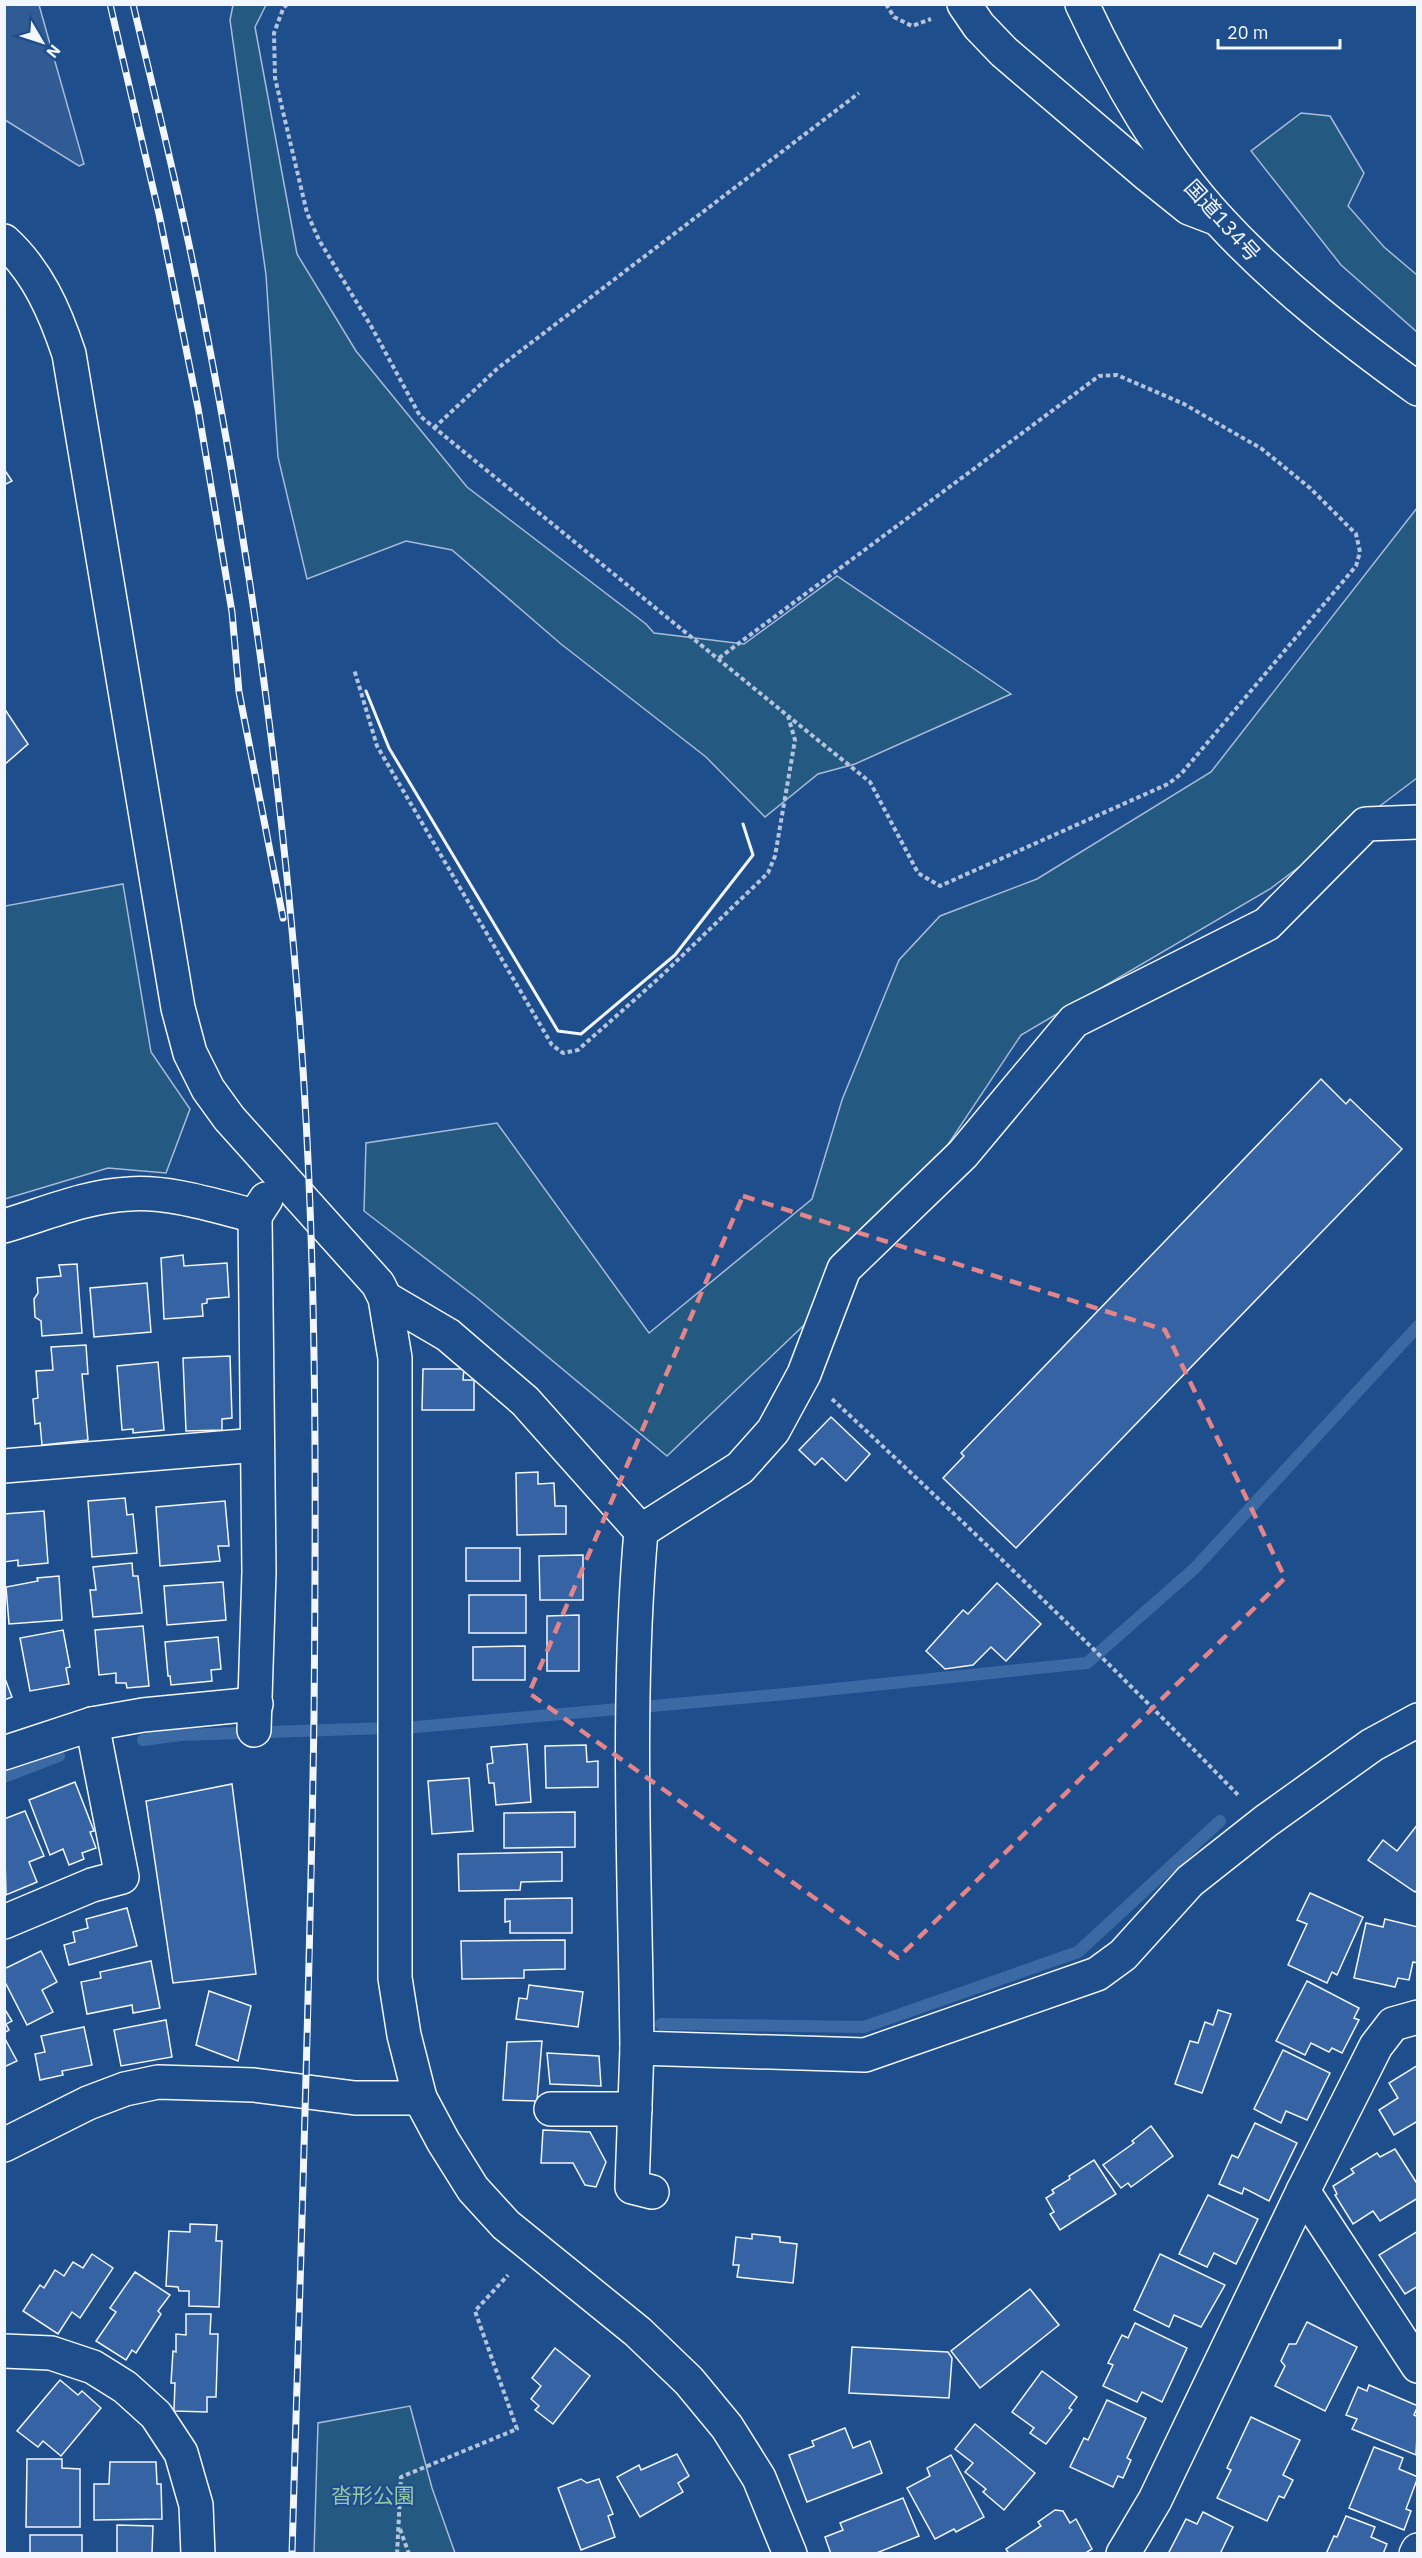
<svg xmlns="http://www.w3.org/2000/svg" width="1422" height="2558" font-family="'IBM Plex Sans','Noto Sans JP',sans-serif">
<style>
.green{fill:#245a82;stroke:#a8bbd7;stroke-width:1.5}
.parking{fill:#305b95;stroke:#a8bbd7;stroke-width:1.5}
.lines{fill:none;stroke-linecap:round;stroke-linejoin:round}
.stream{stroke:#3b69a3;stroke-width:12}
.building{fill:#3563a3;stroke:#f2f6ff;stroke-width:1.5}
.minor-casing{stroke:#f2f6ff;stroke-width:36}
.trunk-casing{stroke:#f2f6ff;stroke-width:36}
.path{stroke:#b3c4dc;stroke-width:4;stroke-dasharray:4.5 3;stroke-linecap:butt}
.minor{stroke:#1f4e8c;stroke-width:33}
.trunk{stroke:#1f4e8c;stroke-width:33}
.rail-casing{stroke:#f2f6ff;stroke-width:7}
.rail{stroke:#1f4e8c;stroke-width:4.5;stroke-dasharray:14;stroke-linecap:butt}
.wall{stroke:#f2f6ff;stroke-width:3}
.marked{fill:none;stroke:#e38589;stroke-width:4.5;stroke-dasharray:12 8;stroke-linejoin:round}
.labels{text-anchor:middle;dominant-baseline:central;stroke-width:4.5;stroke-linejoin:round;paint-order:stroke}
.street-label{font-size:21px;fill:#f2f6ff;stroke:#1f4e8c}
.park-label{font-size:21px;fill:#97c8a6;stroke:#1f4e8c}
</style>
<rect width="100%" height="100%" fill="#1f4e8c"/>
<g class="green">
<path d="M233 5H266L255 27 297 254 356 351 467 487 646 624 654 633 744 644 837 576 1011 694 855 764 818 774 765 817 706 757 561 644 452 550 406 541 307 579 278 457 266 275 230 20Z"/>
<path d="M1301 113 1330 116 1364 173 1348 206 1384 247 1417 275V332L1341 265 1251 151Z"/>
<path d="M1417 508V778L1270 889 1021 1035 869 1263 667 1456 477 1298 364 1211 366 1143 497 1123 649 1333 812 1199 842 1100 899 960 940 916 1037 879 1211 772Z"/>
<path d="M123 884 151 1052 190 1109 166 1173 108 1168 5 1199V906Z"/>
<path d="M410 2406 432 2488 455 2553H314L318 2423Z"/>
</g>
<path class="parking" d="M4 5H39L84 164 79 166 5 120Z"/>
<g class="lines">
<g class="stream">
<path d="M143 1740 180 1735 416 1727 786 1694 1087 1663 1195 1568 1418 1326"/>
<path d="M4 1777 59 1756"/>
<path d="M661 2024 864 2027 1078 1952 1220 1821"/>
</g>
</g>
<g class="building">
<path d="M4 469 12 481 4 485Z"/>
<path d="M4 708 28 744 4 765Z"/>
<path d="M1321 1079 1346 1104 1350 1099 1402 1149 1016 1548 943 1478 964 1456 961 1453Z"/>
<path d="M183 1255 184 1266 227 1263 229 1297 207 1299V1303L202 1304 203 1316 164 1319 161 1258Z"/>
<path d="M77 1264 82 1333 42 1336 41 1321 35 1317 34 1299 38 1293 37 1278 61 1276 59 1265Z"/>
<path d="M147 1283 151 1332 94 1337 90 1288Z"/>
<path d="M86 1345 88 1374H82L88 1440 42 1445 40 1423 35 1424 33 1399 38 1398 36 1371 53 1370 51 1347Z"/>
<path d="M230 1356 232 1418 222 1419V1430L186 1431 183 1358Z"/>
<path d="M158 1362 164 1430 133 1433V1429L122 1430 117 1366Z"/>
<path d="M423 1369H464L463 1380H474V1410H422Z"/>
<path d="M831 1417 870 1454 846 1481 822 1458 815 1465 799 1450Z"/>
<path d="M538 1472V1484L554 1483 555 1506H566V1534L517 1535 516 1473Z"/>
<path d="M125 1498 127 1515 133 1514 137 1553 92 1557 88 1501Z"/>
<path d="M225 1501 229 1546H218L220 1561 160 1566 156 1507Z"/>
<path d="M44 1511 48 1563 18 1566V1560L4 1562V1514Z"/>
<rect x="466" y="1548" width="54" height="33"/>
<path d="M583 1555V1600H540L539 1556Z"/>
<path d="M132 1563 133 1576H138L142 1613 93 1617 90 1590H96L93 1567Z"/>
<path d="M59 1576 62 1620 9 1624 6 1587 38 1581 37 1578Z"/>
<path d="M223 1582 226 1620 167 1625 164 1586Z"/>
<path d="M997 1583 1041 1624 1006 1661 991 1647 973 1665 945 1669 926 1651 963 1610 968 1614Z"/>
<rect x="469" y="1595" width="57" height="38"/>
<path d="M579 1615V1671H547V1616Z"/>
<path d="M143 1626 149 1686 127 1688 126 1683H116V1673L99 1675 95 1630Z"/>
<path d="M63 1630 70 1667 66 1668 69 1684 30 1691 20 1638Z"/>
<path d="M218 1637 221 1669 211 1670 212 1681 171 1685 170 1676H168L165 1642Z"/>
<path d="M525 1646V1680H473V1647Z"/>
<path d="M4 1676 12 1697 4 1700Z"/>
<path d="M527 1744 531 1802 496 1805 494 1783H489L487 1764 493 1763 491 1747Z"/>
<path d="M586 1745 587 1762 598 1761V1787L546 1788 545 1746Z"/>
<path d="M469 1778 473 1831 432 1834 428 1781Z"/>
<path d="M75 1782 94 1831 90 1832 96 1848 82 1853 84 1859 69 1865 63 1849 50 1855 29 1800Z"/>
<path d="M232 1784 256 1974 173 1983 146 1801Z"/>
<path d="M25 1811 44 1856 29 1862 37 1882 6 1895 4 1819Z"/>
<path d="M575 1812V1847L504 1848V1813Z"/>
<path d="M1418 1824V1889L1415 1892 1368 1860 1383 1840 1397 1851Z"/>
<path d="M562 1852V1881L521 1882 520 1890 459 1891 458 1854Z"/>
<path d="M1310 1893 1363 1917 1337 1975 1332 1972 1327 1983 1288 1965 1307 1924 1297 1920Z"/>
<path d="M572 1898V1933H510V1921L505 1922V1899Z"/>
<path d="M127 1908 137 1946 69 1965 64 1945 75 1942 73 1932 88 1928 86 1919Z"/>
<path d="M1385 1919 1418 1927V1963L1413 1962 1409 1980 1398 1978 1395 1987 1354 1978 1366 1923 1383 1927Z"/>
<path d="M565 1940V1969L524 1970V1978L462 1979 461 1941Z"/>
<path d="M41 1951 57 1982 42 1990 53 2012 27 2025 4 1980V1969Z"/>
<path d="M151 1961 160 2008 133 2013 132 2005 87 2014 81 1982 101 1978 100 1972Z"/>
<path d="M1307 1981 1359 2008 1354 2018 1359 2020 1342 2053 1332 2048 1329 2052 1311 2043 1305 2055 1276 2041Z"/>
<path d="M529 1985 583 1992 578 2027 516 2019 519 1998 527 1999Z"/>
<path d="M209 1991 251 2006 238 2061 196 2045Z"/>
<path d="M4 2008 12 2021 6 2024 9 2030 4 2033Z"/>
<path d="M1218 2010 1231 2014 1202 2093 1175 2084 1190 2041 1198 2043 1205 2022 1213 2025Z"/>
<path d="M166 2020 172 2057 121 2066 114 2030Z"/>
<path d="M84 2027 92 2065 62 2071 63 2075 40 2080 35 2054 45 2052 41 2036Z"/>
<path d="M4 2037 17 2061 4 2067Z"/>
<path d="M542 2041 537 2101 503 2100 507 2042Z"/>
<path d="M1283 2050 1330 2073 1307 2120 1286 2111 1281 2123 1254 2109Z"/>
<path d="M547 2053 599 2056 601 2086 550 2084Z"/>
<path d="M1418 2065V2121L1394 2135 1379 2110 1398 2098 1389 2083Z"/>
<path d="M1255 2123 1297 2143 1269 2201 1244 2188 1242 2194 1219 2184 1232 2155 1238 2158Z"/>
<path d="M1151 2126 1173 2156 1131 2187 1128 2183 1121 2188 1103 2165 1134 2143 1132 2141Z"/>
<path d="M543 2130 590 2132 606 2162 596 2187 585 2185 573 2163H541Z"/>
<path d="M1395 2149 1418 2185V2198L1380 2221 1373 2211 1353 2224 1335 2195 1337 2194 1333 2186 1354 2173 1351 2169 1377 2153 1380 2157Z"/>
<path d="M1094 2160 1116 2194 1060 2230 1050 2214 1054 2212 1046 2198 1054 2193 1052 2190 1070 2179 1069 2176Z"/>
<path d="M1208 2195 1258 2219 1236 2264 1214 2253 1207 2267 1179 2254Z"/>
<path d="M190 2224 217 2225 216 2241H222L219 2307 189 2306V2291H179L178 2287 166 2286 169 2231 190 2232Z"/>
<path d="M1418 2231V2286L1405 2294 1379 2255Z"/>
<path d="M752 2234 780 2237V2242L797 2244 793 2283 737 2277 739 2265H733L736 2237 752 2239Z"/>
<path d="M92 2254 113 2268 80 2318 72 2312 58 2334 23 2311 40 2285 44 2288 55 2270 64 2276 73 2262 83 2268Z"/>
<path d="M1160 2254 1225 2285 1201 2327 1174 2315 1169 2327 1134 2310Z"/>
<path d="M135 2272 170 2295 158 2311 161 2314 136 2353 132 2350 126 2360 96 2341 116 2312 110 2308Z"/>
<path d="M1030 2289 1059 2325 980 2388 951 2351Z"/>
<path d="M186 2314H211L210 2334H218L216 2397H207V2412L174 2411 175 2383H171L173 2351 176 2352V2334L186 2335Z"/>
<path d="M1307 2322 1357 2347 1325 2411 1275 2386 1285 2366 1281 2361 1289 2344H1296Z"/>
<path d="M1135 2323 1187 2348 1162 2402 1142 2392 1137 2402 1103 2386 1113 2365 1108 2363 1122 2335 1128 2338Z"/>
<path d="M852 2347 948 2352 952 2358 949 2398 849 2393Z"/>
<path d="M555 2348 590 2376 553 2424 535 2410 539 2406 531 2399 541 2386 532 2378Z"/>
<path d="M1042 2371 1077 2397 1069 2408 1072 2410 1046 2444 1030 2433 1034 2428 1012 2412Z"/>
<path d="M60 2380 78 2395 82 2391 101 2408 61 2456 43 2441 38 2447 17 2431Z"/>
<path d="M1369 2385 1418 2406 1414 2415 1418 2417 1416 2455 1352 2429 1357 2419 1346 2415 1358 2387 1367 2391Z"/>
<path d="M1107 2400 1146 2418 1127 2458 1131 2460 1123 2478 1118 2476 1113 2487 1070 2467 1084 2438 1088 2440Z"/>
<path d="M1251 2417 1300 2440 1283 2475 1293 2480 1284 2498 1279 2496 1267 2521 1217 2498 1231 2470 1227 2468Z"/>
<path d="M975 2424 1035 2473 1004 2510 983 2492 986 2489 965 2472 973 2463 955 2449Z"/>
<path d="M845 2428 853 2448 870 2441 882 2473 807 2502 789 2455 814 2446 812 2441Z"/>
<path d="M1374 2447 1403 2458 1399 2469 1418 2477 1406 2509 1411 2511 1404 2530 1349 2508Z"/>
<path d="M677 2454 689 2476 678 2483 683 2492 640 2517 617 2477 639 2465 641 2470Z"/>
<path d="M951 2455 984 2517 956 2532 954 2529 935 2539 907 2488 930 2476 927 2468Z"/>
<path d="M27 2459H62V2468L80 2469V2527H26Z"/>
<path d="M110 2462H156L157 2484H161L162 2519 94 2520V2484H109Z"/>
<path d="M581 2479 587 2483 599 2479 613 2514 608 2516 615 2537 581 2550 558 2488Z"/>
<path d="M903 2498 919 2536 874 2554H831L825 2537 843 2530 840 2523Z"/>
<path d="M1055 2510 1063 2511 1070 2523 1076 2519 1092 2549 1084 2554H1009L1006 2549 1041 2526 1038 2522Z"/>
<path d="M1203 2512 1233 2527 1220 2554H1168L1186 2519 1197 2524Z"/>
<path d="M1346 2516 1375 2527 1371 2537 1387 2544 1383 2554H1326L1334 2536 1337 2537Z"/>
<path d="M117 2525 153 2526 152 2553 160 2554H117Z"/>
<rect x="30" y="2535" width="52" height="19"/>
</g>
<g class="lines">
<g class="minor-casing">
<g id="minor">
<path d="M964 4 979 26 1004 52 1148 175 1189 208 1218 219"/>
<path d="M4 241C38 272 55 312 69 354L178 1008 190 1053 208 1089 229 1118 378 1284 385 1298 395 1358V1978L404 2035 420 2098 443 2141 473 2189 506 2225 638 2332 689 2381 727 2427 759 2478 790 2554"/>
<path d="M4 1226C45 1214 86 1196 129 1194 170 1191 215 1206 255 1216L266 1199"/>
<path d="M385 1298 448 1335 525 1401 641 1531C626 1702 635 1876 637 2048L865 2055 1097 1974 1123 1955 1190 1881 1266 1821 1372 1745 1418 1720"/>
<path d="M4 1466 257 1445"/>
<path d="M641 1531 740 1468 773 1431 804 1374 844 1269 963 1154 1074 1021 1267 924 1366 824 1418 822"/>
<path d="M254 1730 259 1572 255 1216"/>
<path d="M4 1753 92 1724 143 1715 256 1704"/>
<path d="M4 1922 92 1885 122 1877 92 1724"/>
<path d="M637 2048 632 2187 652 2192"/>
<path d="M551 2109H635"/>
<path d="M4 2145 88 2103 125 2089 158 2082 254 2085 355 2098H420"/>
<path d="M1303 2191 1418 2366"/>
<path d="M4 2351 51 2353 93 2367 125 2387 156 2415 181 2453 196 2505 198 2554"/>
<path d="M1123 2554 1155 2500 1303 2191 1376 2046 1393 2024 1418 2017"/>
<path d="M1416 2554 1418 2550"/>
</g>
</g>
<g class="trunk-casing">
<path id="trunk" d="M1082 4C1116 77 1164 161 1219 220 1278 284 1347 338 1418 389"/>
</g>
<g class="path">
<path d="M287 4 283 9 274 33 275 78 307 213 319 240 371 326 420 416 788 716 795 740 775 856 768 873 659 978 578 1050 563 1053 552 1045 377 746 354 669"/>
<path d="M886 4 894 17 912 26 931 19"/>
<path d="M434 428 498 368 859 93"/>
<path d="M719 658 1099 376 1117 375 1184 404 1262 449 1310 488 1356 534 1360 552 1356 566 1181 774 1168 784 940 886 918 873 870 782 788 716"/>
<path d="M832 1399C971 1528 1107 1660 1239 1796"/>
<path d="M400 2529 409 2554"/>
<path d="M397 2554 401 2477 517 2429 475 2311 508 2275"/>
</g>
<use href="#minor" class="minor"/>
<use href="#trunk" class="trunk"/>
<g class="rail-casing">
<g id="rail">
<path d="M110 4 159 214 198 408 232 612 239 692 283 918"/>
<path d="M133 4C158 109 184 213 204 319 253 570 288 829 304 1085 317 1295 316 1506 314 1716 310 1995 300 2274 292 2554"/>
</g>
</g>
<use href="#rail" class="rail"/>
<path class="wall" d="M366 691 389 748 558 1031 581 1034 675 955 753 855 743 824"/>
</g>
<path class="marked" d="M743 1196 1165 1330 1285 1578 898 1958 529 1693Z"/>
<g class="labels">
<g class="street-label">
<text transform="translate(1223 220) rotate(48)">国道134号</text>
</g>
<g class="park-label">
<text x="373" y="2495">沓形公園</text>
</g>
</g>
<rect width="1422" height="2558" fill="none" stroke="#f2f6ff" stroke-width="12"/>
<g transform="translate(42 42) rotate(129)" stroke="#1f4e8c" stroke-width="4.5" paint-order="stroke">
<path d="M0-4.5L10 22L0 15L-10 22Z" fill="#f2f6ff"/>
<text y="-9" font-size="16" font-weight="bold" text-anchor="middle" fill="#f2f6ff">N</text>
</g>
<path d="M1218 39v9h122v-9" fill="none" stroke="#f2f6ff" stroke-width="3"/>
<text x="1227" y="39" font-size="18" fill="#f2f6ff" stroke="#1f4e8c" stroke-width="4.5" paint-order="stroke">20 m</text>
</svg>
